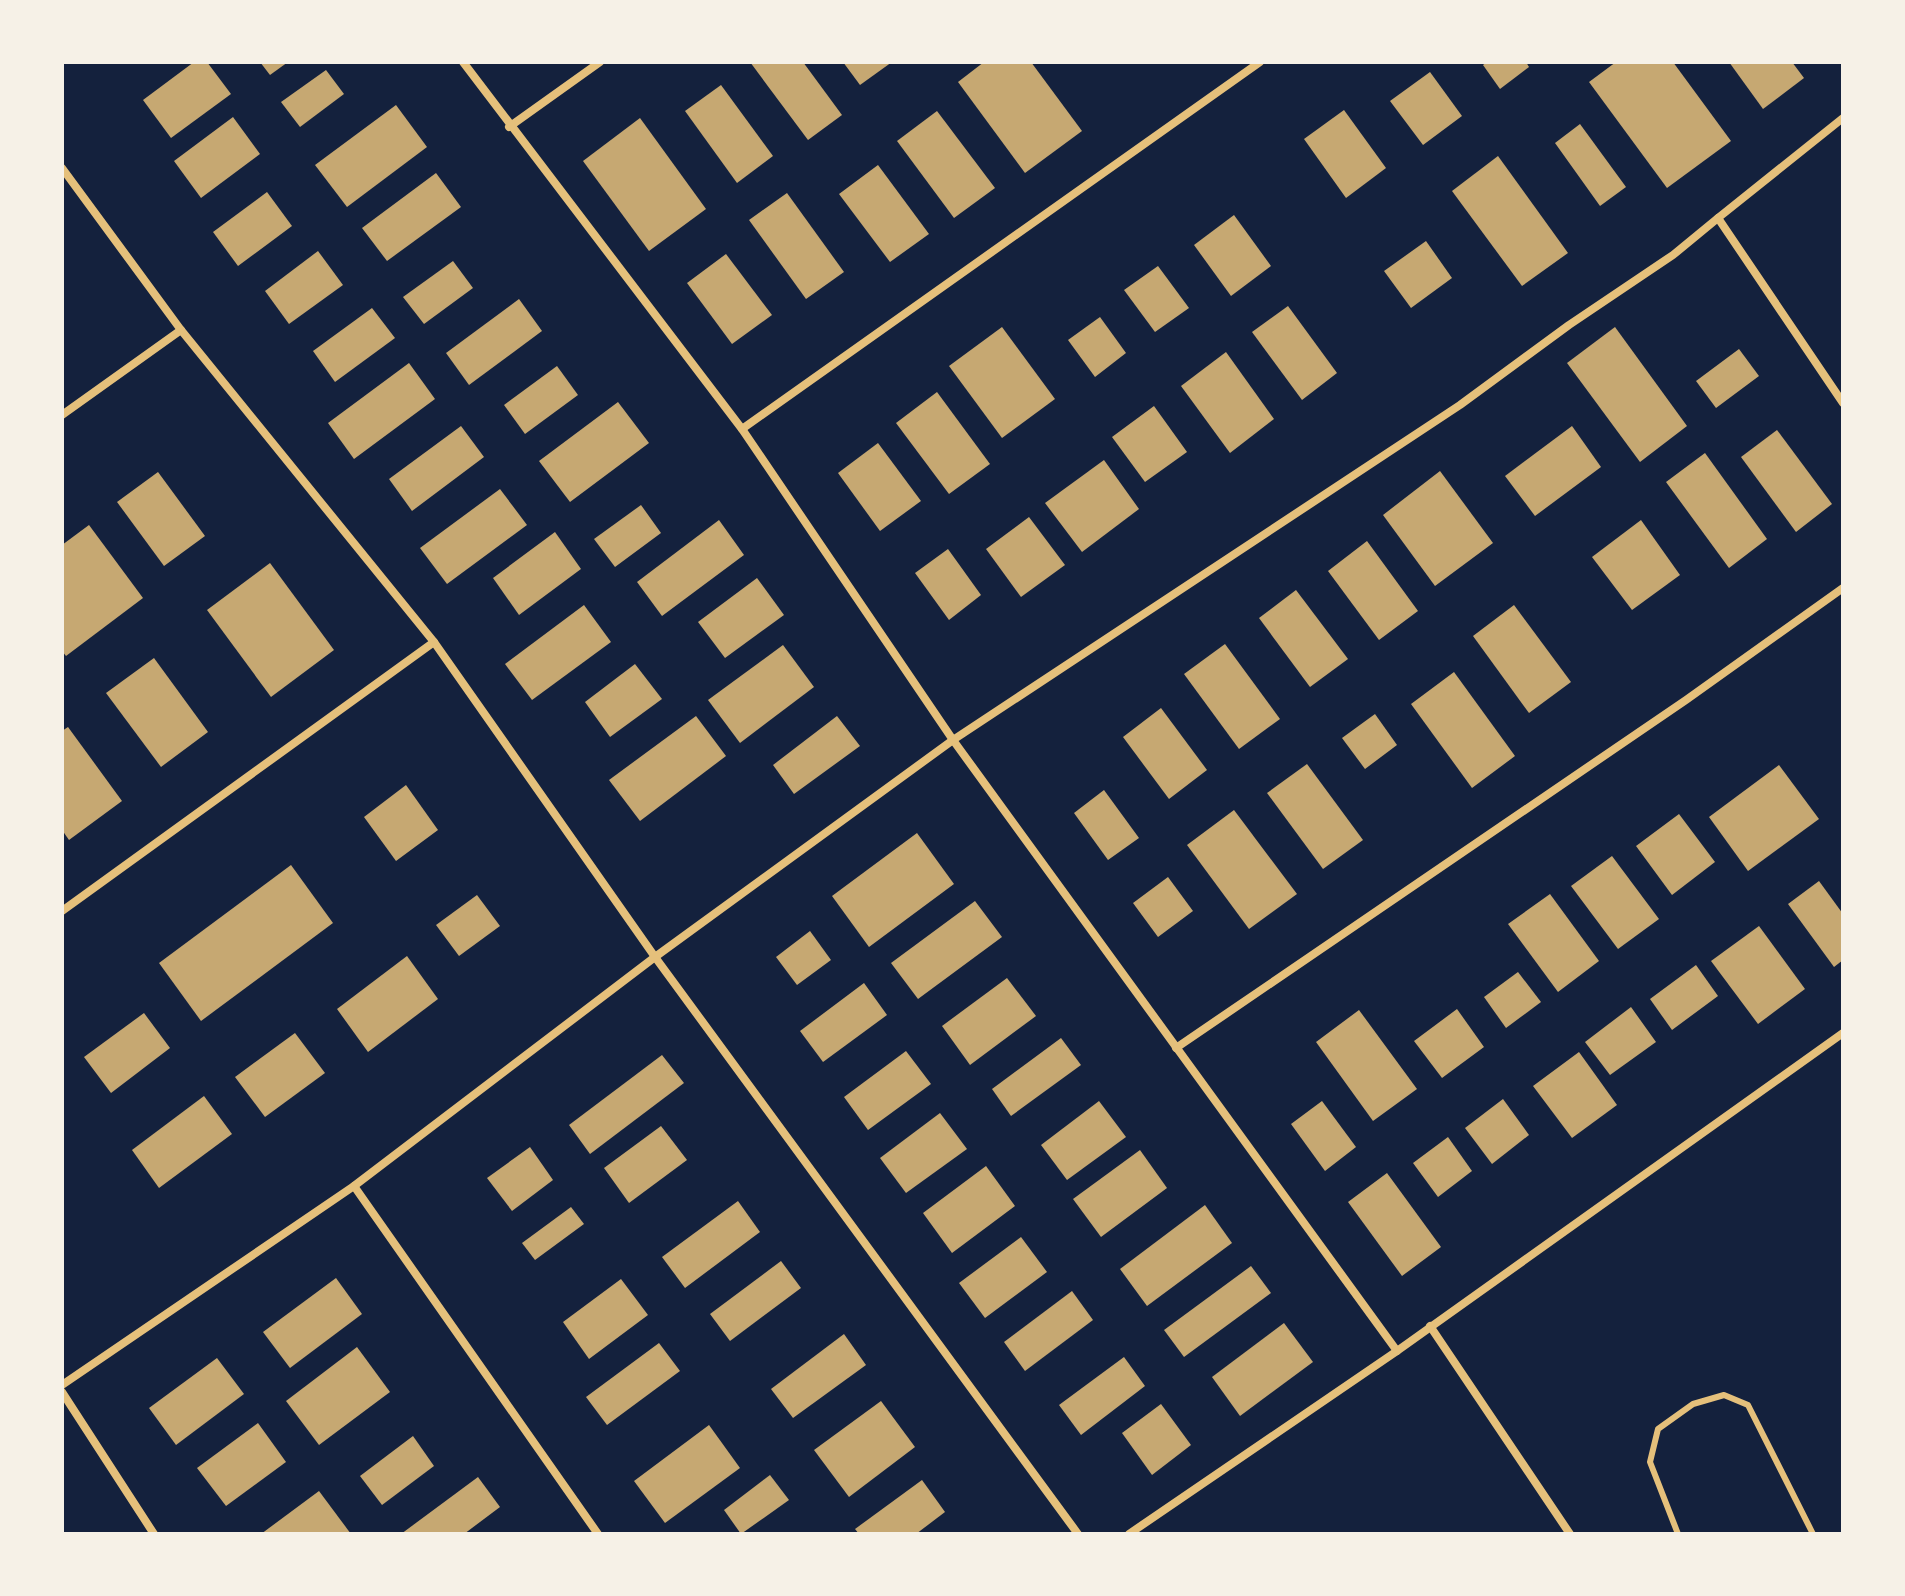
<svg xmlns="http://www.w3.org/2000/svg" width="1905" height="1596" font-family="'Sofia Sans Condensed',sans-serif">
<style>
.building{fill:#c6a872}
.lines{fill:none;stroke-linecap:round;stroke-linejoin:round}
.service{stroke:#e5c07b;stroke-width:6}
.minor{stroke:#e5c07b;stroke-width:8}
</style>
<rect width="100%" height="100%" fill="#14213d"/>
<g class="building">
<path d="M194 62H207L231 94 171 138 143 100Z"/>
<path d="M260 62H288L270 75Z"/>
<path d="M750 62H803L842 115 808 140Z"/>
<path d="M843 62H892L860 85Z"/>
<path d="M984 62H1031L1082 131 1025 173 958 82Z"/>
<path d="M1487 62H1526L1529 67 1500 89 1483 65Z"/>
<path d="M1616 62H1673L1731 141 1667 188 1589 82Z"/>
<path d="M1729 62H1792L1804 78 1763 109Z"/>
<path d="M326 70 344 94 300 127 281 102Z"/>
<path d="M1430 72 1462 116 1423 145 1390 101Z"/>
<path d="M721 85 773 156 737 183 685 111Z"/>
<path d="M396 105 427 147 347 207 315 165Z"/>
<path d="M1344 110 1386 168 1346 198 1304 139Z"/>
<path d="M937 111 995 188 954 218 897 141Z"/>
<path d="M233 117 260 154 201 198 174 161Z"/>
<path d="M640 118 706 209 649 251 583 161Z"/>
<path d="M1580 124 1626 187 1600 206 1555 143Z"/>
<path d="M1498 156 1568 253 1522 286 1452 191Z"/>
<path d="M878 165 929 234 890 262 839 194Z"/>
<path d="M436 173 461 207 387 261 362 228Z"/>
<path d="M267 192 292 226 238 266 213 232Z"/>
<path d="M787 193 844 272 806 299 749 220Z"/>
<path d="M1234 215 1271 266 1231 296 1194 245Z"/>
<path d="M1426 241 1452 278 1411 308 1384 271Z"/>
<path d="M318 251 343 285 289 324 265 291Z"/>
<path d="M726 254 772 315 732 344 687 283Z"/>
<path d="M453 261 473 288 424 324 403 297Z"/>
<path d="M1158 266 1189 308 1155 332 1124 290Z"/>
<path d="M519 299 542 331 469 385 446 353Z"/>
<path d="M1288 306 1337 373 1302 400 1252 332Z"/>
<path d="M372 308 395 338 335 382 313 351Z"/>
<path d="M1100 317 1126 353 1095 377 1068 340Z"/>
<path d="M1002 327 1055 399 1002 438 949 366Z"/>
<path d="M1615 327 1687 426 1640 462 1567 363Z"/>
<path d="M1739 349 1759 376 1716 408 1696 381Z"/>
<path d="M1226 352 1274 419 1230 453 1181 386Z"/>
<path d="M409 363 435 399 354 459 328 423Z"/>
<path d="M557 366 578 395 525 434 504 405Z"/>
<path d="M937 392 990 464 949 494 896 423Z"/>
<path d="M618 402 649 443 570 502 539 461Z"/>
<path d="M1154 406 1187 452 1145 482 1112 437Z"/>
<path d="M461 426 484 457 412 511 389 479Z"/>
<path d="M1572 426 1601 467 1535 516 1505 476Z"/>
<path d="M1777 430 1832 504 1796 532 1741 457Z"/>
<path d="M878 443 921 501 880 531 838 473Z"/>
<path d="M1705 453 1767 539 1729 568 1666 482Z"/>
<path d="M1104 460 1139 509 1082 552 1045 503Z"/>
<path d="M1440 471 1493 543 1435 586 1383 515Z"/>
<path d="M158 472 205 536 164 566 117 502Z"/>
<path d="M500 489 527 525 447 584 420 548Z"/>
<path d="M641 505 661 533 615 567 594 539Z"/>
<path d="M1029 517 1065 565 1021 597 986 549Z"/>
<path d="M719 520 744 555 662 616 637 582Z"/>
<path d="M1641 520 1680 575 1632 610 1592 557Z"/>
<path d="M89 525 143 598 66 656 62 651V545Z"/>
<path d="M555 532 581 569 519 615 493 578Z"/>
<path d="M1367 541 1418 611 1379 640 1328 571Z"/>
<path d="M948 549 981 595 949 620 915 573Z"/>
<path d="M270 563 334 650 271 697 207 610Z"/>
<path d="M757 578 784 615 725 658 698 622Z"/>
<path d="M1296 590 1348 659 1310 687 1259 618Z"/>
<path d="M584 605 611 642 532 700 505 664Z"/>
<path d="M1514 605 1571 682 1529 713 1473 636Z"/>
<path d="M1225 644 1280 719 1239 749 1184 674Z"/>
<path d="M783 645 814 687 740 743 708 700Z"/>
<path d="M154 658 208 732 161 767 106 693Z"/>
<path d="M635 664 662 699 610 737 585 702Z"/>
<path d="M1454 672 1515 756 1472 788 1411 704Z"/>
<path d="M1161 708 1207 770 1169 799 1123 737Z"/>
<path d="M1375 714 1397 745 1365 769 1342 738Z"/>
<path d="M696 716 726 756 640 821 609 780Z"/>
<path d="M837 716 860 746 794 794 773 765Z"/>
<path d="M68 727 122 801 69 840 62 830V731Z"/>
<path d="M1307 764 1363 840 1323 869 1267 793Z"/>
<path d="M1779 765 1819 819 1748 871 1709 817Z"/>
<path d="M406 785 438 830 396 861 364 817Z"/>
<path d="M1104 790 1139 838 1108 860 1074 813Z"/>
<path d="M1234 810 1297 894 1249 929 1187 845Z"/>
<path d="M1679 814 1715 862 1672 895 1636 846Z"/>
<path d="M917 833 954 884 869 947 832 896Z"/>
<path d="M1612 856 1659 919 1618 949 1571 886Z"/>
<path d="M291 865 333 923 201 1021 159 963Z"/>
<path d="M1168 877 1193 911 1158 937 1133 903Z"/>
<path d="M1819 881 1843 914V960L1834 967 1788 904Z"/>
<path d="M1550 894 1599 961 1558 992 1508 924Z"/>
<path d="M477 895 500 926 459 956 436 925Z"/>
<path d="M975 901 1002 937 918 999 891 963Z"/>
<path d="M1759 926 1805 989 1758 1024 1711 961Z"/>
<path d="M810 931 831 960 797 985 776 957Z"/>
<path d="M407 956 438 999 368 1052 337 1009Z"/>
<path d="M1696 965 1718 996 1672 1030 1650 999Z"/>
<path d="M1518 972 1541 1002 1506 1028 1484 997Z"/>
<path d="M1007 978 1036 1016 970 1065 942 1026Z"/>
<path d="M864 983 887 1015 823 1062 800 1031Z"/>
<path d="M1631 1007 1656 1042 1610 1075 1585 1042Z"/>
<path d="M1457 1009 1484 1047 1442 1078 1414 1041Z"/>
<path d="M1359 1010 1417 1089 1373 1121 1316 1042Z"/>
<path d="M144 1013 170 1048 111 1093 84 1057Z"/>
<path d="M295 1033 325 1073 265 1117 235 1077Z"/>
<path d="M1061 1038 1081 1065 1011 1116 992 1089Z"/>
<path d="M906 1051 931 1084 868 1130 844 1097Z"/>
<path d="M1579 1052 1617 1105 1572 1138 1533 1086Z"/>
<path d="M662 1055 684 1083 590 1154 569 1125Z"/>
<path d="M204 1096 232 1134 159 1188 132 1150Z"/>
<path d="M1503 1099 1529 1135 1492 1164 1465 1128Z"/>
<path d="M1099 1101 1126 1137 1067 1180 1041 1145Z"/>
<path d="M1322 1101 1356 1147 1325 1171 1291 1124Z"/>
<path d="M940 1113 967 1149 906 1193 880 1158Z"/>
<path d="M661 1126 687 1160 629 1203 604 1168Z"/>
<path d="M1448 1137 1472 1171 1438 1197 1413 1163Z"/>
<path d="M530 1147 553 1180 512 1211 487 1178Z"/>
<path d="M1140 1150 1167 1188 1101 1237 1073 1199Z"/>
<path d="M986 1166 1015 1206 952 1253 923 1213Z"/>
<path d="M1387 1173 1441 1247 1402 1276 1348 1202Z"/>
<path d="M738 1201 760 1232 685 1288 662 1257Z"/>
<path d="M1205 1205 1232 1243 1147 1306 1120 1269Z"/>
<path d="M571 1207 584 1224 535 1260 522 1243Z"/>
<path d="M1021 1237 1047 1272 985 1318 959 1283Z"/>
<path d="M781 1261 801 1288 730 1341 710 1314Z"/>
<path d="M1251 1266 1271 1293 1184 1357 1164 1330Z"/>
<path d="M336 1278 362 1314 290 1368 263 1332Z"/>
<path d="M621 1279 648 1315 589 1359 563 1322Z"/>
<path d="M1072 1291 1093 1320 1025 1371 1004 1342Z"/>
<path d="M1284 1323 1313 1362 1240 1416 1212 1377Z"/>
<path d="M844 1334 866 1365 793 1418 771 1389Z"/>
<path d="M659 1343 680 1371 607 1425 586 1397Z"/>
<path d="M357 1347 390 1392 319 1445 286 1401Z"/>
<path d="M1124 1357 1145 1386 1081 1435 1059 1405Z"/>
<path d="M217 1358 244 1394 176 1445 149 1408Z"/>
<path d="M881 1401 915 1447 849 1497 814 1450Z"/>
<path d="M1161 1404 1191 1445 1152 1475 1122 1433Z"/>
<path d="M258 1423 286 1462 226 1506 197 1468Z"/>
<path d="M709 1425 740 1468 665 1523 634 1481Z"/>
<path d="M413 1436 434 1466 382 1505 360 1476Z"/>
<path d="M770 1475 789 1500 741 1534 724 1510Z"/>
<path d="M478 1477 500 1507 464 1534H401Z"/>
<path d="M922 1480 945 1512 916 1534H859L855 1529Z"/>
<path d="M319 1491 351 1534H261Z"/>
</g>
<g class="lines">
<path class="service" d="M1678 1534 1650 1462 1658 1429 1693 1404 1724 1395 1748 1405 1813 1534"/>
<g class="minor">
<path d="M463 62 742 429 953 740 1397 1351"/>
<path d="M1843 118 1718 218 1843 403"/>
<path d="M509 127 600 62"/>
<path d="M62 168 181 330 434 642 655 957 1078 1534"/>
<path d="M62 415 181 330"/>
<path d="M742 429 1260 62"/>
<path d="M62 911 434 642"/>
<path d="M1176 1048 1686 700 1843 588"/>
<path d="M354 1186 598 1534"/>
<path d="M1430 1326 1570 1534"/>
<path d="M62 1385 354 1186 655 957 953 740 1460 405 1569 325 1673 255 1718 218"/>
<path d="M62 1392 154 1534"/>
<path d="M1129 1534 1397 1351 1843 1033"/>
</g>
</g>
<rect width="1905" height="1596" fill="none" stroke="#f6f1e7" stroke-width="128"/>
</svg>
